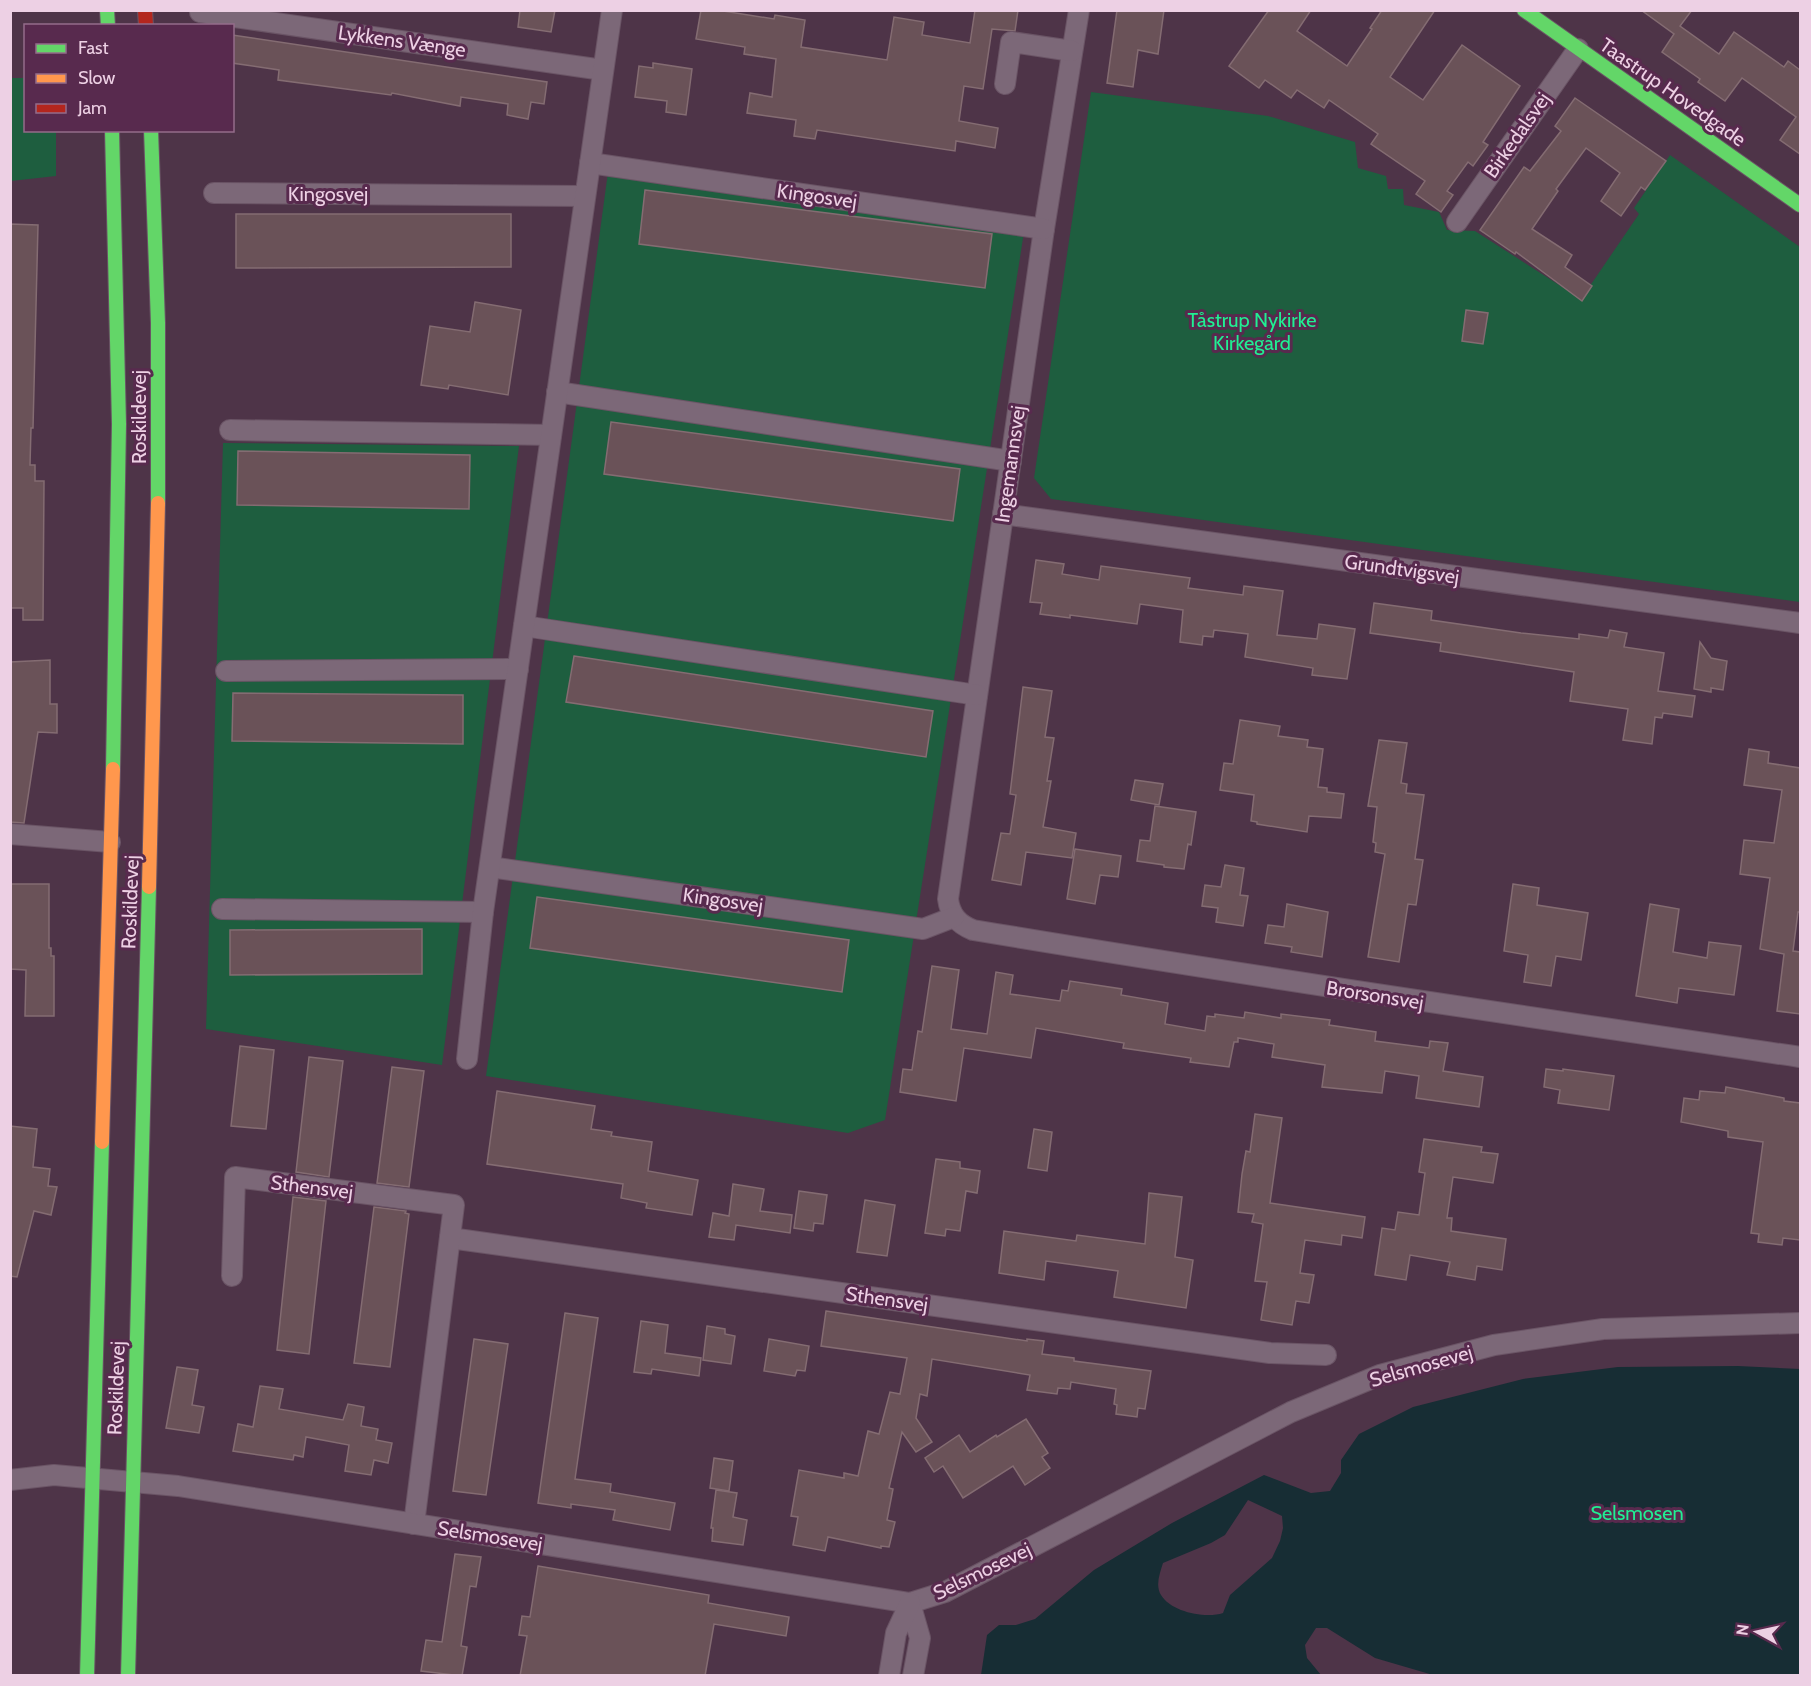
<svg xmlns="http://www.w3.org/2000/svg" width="1811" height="1686" font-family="Cabin,sans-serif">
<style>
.green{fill:#1e5e3f}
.water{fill:#172d34;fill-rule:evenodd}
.building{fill:#6a5258;stroke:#846c72;stroke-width:1.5}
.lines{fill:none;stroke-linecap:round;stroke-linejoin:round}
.street-casing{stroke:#6a5465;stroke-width:22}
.fast-casing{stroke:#6a5465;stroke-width:16}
.slow-casing{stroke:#6a5465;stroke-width:16}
.jam-casing{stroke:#6a5465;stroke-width:16}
.street{stroke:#7c6878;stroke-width:20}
.fast{stroke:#63d668;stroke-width:14}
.slow{stroke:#ff974d;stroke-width:14}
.jam{stroke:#b3261e;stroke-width:14}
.labels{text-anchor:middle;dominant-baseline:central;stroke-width:6;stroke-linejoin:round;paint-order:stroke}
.street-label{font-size:20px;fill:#edd0e4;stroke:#582a4e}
.park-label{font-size:20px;fill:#20ef93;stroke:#582a4e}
</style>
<rect width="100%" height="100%" fill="#4e3448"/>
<g class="green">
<path d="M10 78H25L26 130 56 131V176L11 181Z"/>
<path d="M1091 92 1268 116 1355 142 1358 168 1386 176 1388 189H1403L1404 205 1439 212 1447 230 1475 231 1581 299 1639 214 1634 208 1670 155 1800 247V602L1051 499 1034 478Z"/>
<path d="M608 172 1024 232 885 1120 848 1133 486 1076Z"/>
<path d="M223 443 519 446 442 1065 206 1029Z"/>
</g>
<path class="water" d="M1738 1366 1800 1369V1675H1433L1375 1658 1327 1628H1316L1305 1645 1307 1658 1321 1675H981L987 1635 999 1625H1016L1035 1619 1094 1570 1172 1523 1264 1475 1311 1493 1330 1491 1341 1473V1460L1359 1434 1413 1407 1523 1379 1618 1367ZM1248 1500 1282 1516 1283 1528 1280 1541 1272 1558 1230 1595 1223 1613C1206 1619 1171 1612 1161 1595 1155 1585 1160 1573 1163 1563L1211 1543 1225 1535Z"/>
<g class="building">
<path d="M520 10H555L551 32 518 27Z"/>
<path d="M701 10H717L774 19 775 15 805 20 801 47 887 60 894 17 924 22 922 35 970 43 975 10H1018L1015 31 992 29 983 89 964 86 959 121 998 128 995 148 956 141 955 151 817 130 815 139 794 136 796 120 747 113 750 93 772 97 776 59 744 54 745 47 696 39Z"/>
<path d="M1117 10H1164L1158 54 1138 50 1133 87 1107 83Z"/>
<path d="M1269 10H1311L1297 31 1347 66 1372 29 1370 28 1382 10H1435L1390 77 1423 100 1462 45 1520 86 1483 142 1488 145 1473 166 1468 162 1447 191 1453 195 1441 212 1416 194 1425 181 1371 144 1378 134 1329 100 1324 108 1297 90 1291 98 1265 80 1259 88 1229 66Z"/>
<path d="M1641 10H1692L1680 26 1719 54 1734 32 1784 67 1788 61 1800 70V154L1780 140 1796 117 1742 78 1725 101 1698 82 1700 79 1662 52 1674 34Z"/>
<path d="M232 35 547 82 544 104 531 102 528 119 507 115 508 104 461 97 460 106 392 93 391 95 278 80 279 70 232 63Z"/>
<path d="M653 63 692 69 686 115 666 112 667 101 635 97 639 66 653 68Z"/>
<path d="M1575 98 1666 161 1645 190 1641 187 1621 216 1601 201 1620 173 1586 148 1556 189 1558 191 1532 229 1572 255 1565 267 1592 286 1582 301 1516 252 1515 254 1480 230 1524 167 1530 171 1561 131 1555 126Z"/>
<path d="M645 190 992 234 985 288 639 244Z"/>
<path d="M236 214H511V267L236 268Z"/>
<path d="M10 224 38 225 33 428H31L30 465H35V481H44L43 620H23V608H10Z"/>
<path d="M475 302 521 310 508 395 449 385 448 389 421 385 430 326 470 332Z"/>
<path d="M1466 310 1488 313 1483 344 1462 341Z"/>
<path d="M611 422 960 469 953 521 604 474Z"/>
<path d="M238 451 470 455 469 509 237 505Z"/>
<path d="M1036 560 1064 564 1062 574 1099 580 1101 566 1190 578 1188 588 1243 595 1244 586 1283 591 1277 635 1317 639 1319 624 1355 629 1347 679 1312 675 1313 668 1245 657 1248 634 1214 630 1213 637 1203 636 1202 645 1180 642 1183 610 1140 604 1137 624 1070 615V618L1040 614 1042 603 1030 602Z"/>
<path d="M1374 603 1432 611 1431 620 1521 633 1579 639V634L1608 638 1610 630 1627 633 1624 647 1664 653 1658 691 1695 696 1692 717 1663 713 1662 718 1655 717 1652 744 1623 740 1628 709 1570 701 1574 672 1440 651 1441 643 1370 633Z"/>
<path d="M1700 642 1711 658 1727 661 1723 690 1711 688V692L1694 689Z"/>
<path d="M574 656 933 711 926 757 566 702Z"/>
<path d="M50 660V704H57V733L38 732 24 823 10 822V662Z"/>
<path d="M1023 687 1052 691 1045 737 1054 738 1047 781H1051L1043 827 1076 833 1072 858 1026 852 1021 885 992 880 1001 833 1010 834 1016 795 1010 794Z"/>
<path d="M233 693 463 695V744L232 741Z"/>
<path d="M1240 720 1280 726 1278 736 1308 740 1307 747 1323 749 1318 787 1327 788V792L1344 794 1341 818 1309 816 1307 832 1257 824V822L1251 821 1254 795 1220 790 1224 763 1233 764Z"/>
<path d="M1379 740 1407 743 1401 783 1407 784 1406 793 1424 795 1415 859 1423 860 1416 905 1408 904 1399 962 1368 957 1385 854 1375 852 1376 843 1373 842 1377 807 1368 806Z"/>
<path d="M1749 749 1769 752 1768 763 1800 768V912H1798L1793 951 1800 952V1014L1777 1011 1784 954 1760 949 1770 878 1740 874 1744 840 1774 843 1782 790 1744 785Z"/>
<path d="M1135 780 1163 784 1159 805 1131 800Z"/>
<path d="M1155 806 1196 812 1191 845 1188 844 1184 869 1164 867V865L1137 861 1140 840 1150 841Z"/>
<path d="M1075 849 1121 856 1118 877 1100 875 1095 904 1067 899Z"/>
<path d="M1225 865 1244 868 1240 895 1248 896 1243 926 1216 922 1218 908 1202 906 1205 885 1221 887Z"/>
<path d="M10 884H49V948H51V956H54V1016H25L26 970 10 969Z"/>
<path d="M1513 884 1539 888 1537 905 1588 913 1581 960 1556 956 1551 986 1524 982 1528 955 1504 951Z"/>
<path d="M537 897 849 940 842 992 530 948Z"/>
<path d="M1287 904 1328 912 1322 957 1291 952 1292 947 1265 943 1268 925 1284 927Z"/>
<path d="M1650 904 1679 909 1673 952 1707 958 1709 942 1741 946 1734 995 1679 988 1677 1003 1636 996Z"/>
<path d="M422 929V974L230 975V930Z"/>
<path d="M932 966 959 970 951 1029 987 1034 996 972 1013 975 1010 994 1060 1001 1062 990 1068 991 1070 981 1122 989 1121 995 1168 1003 1165 1024 1205 1031 1207 1016 1215 1017V1014L1244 1018 1245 1012 1281 1018V1014L1330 1020 1329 1025 1376 1032 1375 1041 1429 1048 1430 1041 1448 1043 1443 1071 1483 1077 1479 1107 1416 1098 1419 1076 1385 1071 1382 1093 1322 1087 1325 1065 1272 1057 1274 1044 1238 1038V1042H1234L1229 1067 1190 1062 1191 1058 1123 1048 1124 1043 1036 1028 1031 1058 964 1048 956 1101 900 1092 903 1069 912 1070 918 1031 922 1032Z"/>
<path d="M240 1046 274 1050 266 1129 231 1126Z"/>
<path d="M309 1057 343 1061 329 1177 296 1172Z"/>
<path d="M392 1067 424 1071 409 1187 377 1183Z"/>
<path d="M1546 1069 1563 1071V1069L1614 1076 1609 1110 1558 1103 1560 1090 1544 1087Z"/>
<path d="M1726 1087 1784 1098V1101L1800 1103V1240L1783 1238 1782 1245 1758 1242 1759 1234 1751 1233 1763 1142 1728 1137V1131L1681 1122 1684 1098 1699 1100 1700 1091 1725 1093Z"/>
<path d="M497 1091 595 1106 591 1129 612 1132 611 1136 652 1142 648 1171 698 1180 692 1215 646 1208 647 1203 621 1198 623 1184 487 1164Z"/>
<path d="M1255 1114 1282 1118 1270 1203 1365 1217 1362 1238 1342 1235 1341 1245 1305 1240 1300 1273 1314 1275 1309 1303 1296 1301 1292 1325 1261 1320 1267 1282 1255 1281 1263 1224 1252 1222 1254 1214 1238 1212 1242 1174 1246 1151 1250 1152Z"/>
<path d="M10 1126 37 1129 33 1167 50 1169 48 1186 57 1187 51 1215 34 1211 17 1277 10 1276Z"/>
<path d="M1034 1129 1052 1132 1047 1171 1028 1168Z"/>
<path d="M1424 1139 1482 1147 1481 1152 1498 1154 1493 1183 1453 1177 1447 1218H1452L1451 1231 1506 1239 1502 1270 1477 1266 1475 1280 1447 1275 1450 1262 1410 1255 1406 1280 1375 1275 1382 1228 1395 1230 1398 1212 1419 1215 1425 1173 1419 1172Z"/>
<path d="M936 1159 960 1162V1168L980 1171 977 1193 966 1191 960 1231 946 1229 945 1236 925 1233Z"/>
<path d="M733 1184 764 1189 760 1211 792 1215 790 1233 736 1225 734 1240 709 1237 713 1213 729 1216Z"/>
<path d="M799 1191 827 1195 823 1224 814 1223 813 1231 794 1228Z"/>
<path d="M1149 1193 1182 1197 1175 1257 1193 1260 1186 1308 1114 1297 1118 1271 1046 1261 1044 1280 999 1273 1004 1231 1076 1241 1077 1235 1145 1244Z"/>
<path d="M293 1197 326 1201 309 1354 277 1350Z"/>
<path d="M865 1200 895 1205 887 1256 857 1252Z"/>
<path d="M374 1207 406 1211 405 1213 409 1214 390 1367 354 1363Z"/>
<path d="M826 1311 1027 1341V1339L1044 1341 1042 1354 1074 1358V1361L1151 1371 1145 1409 1138 1408 1137 1417 1116 1414 1117 1405 1114 1404 1116 1389 1071 1382 1070 1389 1058 1388 1057 1394 1027 1390 1030 1375 932 1359 927 1396 920 1394 916 1418 932 1442 916 1452 902 1432 889 1488 893 1489 887 1520 895 1522 889 1547 881 1546V1548L828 1537 825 1551 793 1545 798 1517 791 1516 799 1470 844 1478V1473L858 1476 868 1431 879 1434 890 1392 900 1394 907 1358 821 1346Z"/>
<path d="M565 1313 598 1318 575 1479 611 1484 610 1492 675 1503 670 1530 613 1520 615 1510 571 1504V1508L538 1503Z"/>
<path d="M641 1321 668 1325 665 1353 701 1358 699 1376 652 1369 651 1374 634 1372Z"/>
<path d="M707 1326 725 1329V1334L735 1336 731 1364 703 1360Z"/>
<path d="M474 1339 508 1344 486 1495 453 1491Z"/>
<path d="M769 1339 809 1346 805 1371 797 1370 795 1376 764 1371Z"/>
<path d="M177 1367 198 1370 192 1405 204 1407 199 1433 166 1428Z"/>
<path d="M260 1386 283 1389 279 1409 343 1420 348 1404 364 1407 361 1426 378 1429 376 1440 392 1443 388 1463 374 1460 371 1475 345 1471 349 1445 306 1437 303 1457 294 1455 293 1460 233 1451 238 1424 253 1427Z"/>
<path d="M1026 1419 1048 1453 1042 1457 1050 1468 1025 1485 1013 1466 963 1498 943 1466 934 1472 925 1458 959 1435 970 1452 996 1435 997 1437Z"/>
<path d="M714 1458 733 1461 729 1491 710 1488Z"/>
<path d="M716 1490 737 1493 733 1517 747 1520 743 1545 712 1541 713 1528H711Z"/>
<path d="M455 1554 481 1557 476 1587 470 1586 461 1646 467 1647 462 1676 421 1671 426 1640 442 1642Z"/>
<path d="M538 1566 709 1595 708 1603 789 1617 786 1636 714 1624 705 1676H520L527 1636 519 1635 522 1616 530 1617Z"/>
</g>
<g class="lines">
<g class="street-casing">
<g id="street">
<path d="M1079 10 1044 229 948 899C950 915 958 924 973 930 1248 976 1524 1016 1800 1057"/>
<path d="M200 12 603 70"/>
<path d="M1005 84 1011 42 1072 51"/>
<path d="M590 163 1044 229"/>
<path d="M214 193 585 196"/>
<path d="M1457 222 1578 49"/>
<path d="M557 392 1011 461"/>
<path d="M230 430 551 435"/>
<path d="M1003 514 1800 623"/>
<path d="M524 626 977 695"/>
<path d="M226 671 518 669"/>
<path d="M10 834 110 842"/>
<path d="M490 867 923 929 954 917"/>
<path d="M222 909 483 912"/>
<path d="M467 1059 483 912 612 10"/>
<path d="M450 1238 1270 1353 1326 1355"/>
<path d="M232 1276 235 1177 454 1205 414 1524"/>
<path d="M10 1480 54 1475 178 1486 910 1603 945 1592 1291 1412 1380 1375 1494 1345 1603 1329 1800 1323"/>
<path d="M910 1603 920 1638 913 1676"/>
<path d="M889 1676 896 1633 910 1603"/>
</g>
</g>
<g class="fast-casing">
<g id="fast">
<path d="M107 10 108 26"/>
<path d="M1524 10 1800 205"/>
<path d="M112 130 119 424 113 769"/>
<path d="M151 130 158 323V503"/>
<path d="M87 1676 102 1142"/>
<path d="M128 1676 149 887"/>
</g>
</g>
<g class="slow-casing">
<g id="slow">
<path d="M149 887 158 503"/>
<path d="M102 1142 113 769"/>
</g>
</g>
<g class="jam-casing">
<path id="jam" d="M145 10 146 26"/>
</g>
<use href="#street" class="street"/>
<use href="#fast" class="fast"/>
<use href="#slow" class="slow"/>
<use href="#jam" class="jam"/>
</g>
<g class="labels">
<g class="street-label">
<text transform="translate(402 41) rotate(8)">Lykkens Vænge</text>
<text transform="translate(1673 92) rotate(35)">Taastrup Hovedgade</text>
<text transform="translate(1517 135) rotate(-55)">Birkedalsvej</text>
<text x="328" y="194">Kingosvej</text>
<text transform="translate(817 196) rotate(8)">Kingosvej</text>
<text transform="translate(139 417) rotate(-90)">Roskildevej</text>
<text transform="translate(1010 464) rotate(-82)">Ingemannsvej</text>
<text transform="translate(1402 569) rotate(8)">Grundtvigsvej</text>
<text transform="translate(723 900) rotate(8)">Kingosvej</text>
<text transform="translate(130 902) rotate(-88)">Roskildevej</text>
<text transform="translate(1375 995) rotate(9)">Brorsonsvej</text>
<text transform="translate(312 1187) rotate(7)">Sthensvej</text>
<text transform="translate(887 1299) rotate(8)">Sthensvej</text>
<text transform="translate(1421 1366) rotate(-16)">Selsmosevej</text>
<text transform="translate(116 1388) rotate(-88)">Roskildevej</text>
<text transform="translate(490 1536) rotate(9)">Selsmosevej</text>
<text transform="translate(982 1571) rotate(-26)">Selsmosevej</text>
</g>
<g class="park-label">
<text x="1252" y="320">Tåstrup Nykirke<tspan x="1252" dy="23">Kirkegård</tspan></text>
<text x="1637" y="1513">Selsmosen</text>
</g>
</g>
<rect width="1811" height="1686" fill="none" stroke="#edd0e4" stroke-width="24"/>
<rect x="24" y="24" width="210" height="108" fill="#582a4e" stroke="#946c8a" stroke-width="1.5"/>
<rect x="36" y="44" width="30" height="9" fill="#63d668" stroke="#946c8a" stroke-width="1.5"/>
<text x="78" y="54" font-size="18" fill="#edd0e4">Fast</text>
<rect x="36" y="74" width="30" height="9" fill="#ff974d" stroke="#946c8a" stroke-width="1.5"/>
<text x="78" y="84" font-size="18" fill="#edd0e4">Slow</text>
<rect x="36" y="104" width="30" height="9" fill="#b3261e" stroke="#946c8a" stroke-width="1.5"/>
<text x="78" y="114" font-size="18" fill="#edd0e4">Jam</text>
<g transform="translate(1757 1632) rotate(278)" stroke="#582a4e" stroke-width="4.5" paint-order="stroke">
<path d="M0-4.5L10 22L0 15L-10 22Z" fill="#edd0e4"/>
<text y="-9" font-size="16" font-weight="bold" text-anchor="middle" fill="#edd0e4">N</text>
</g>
</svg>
